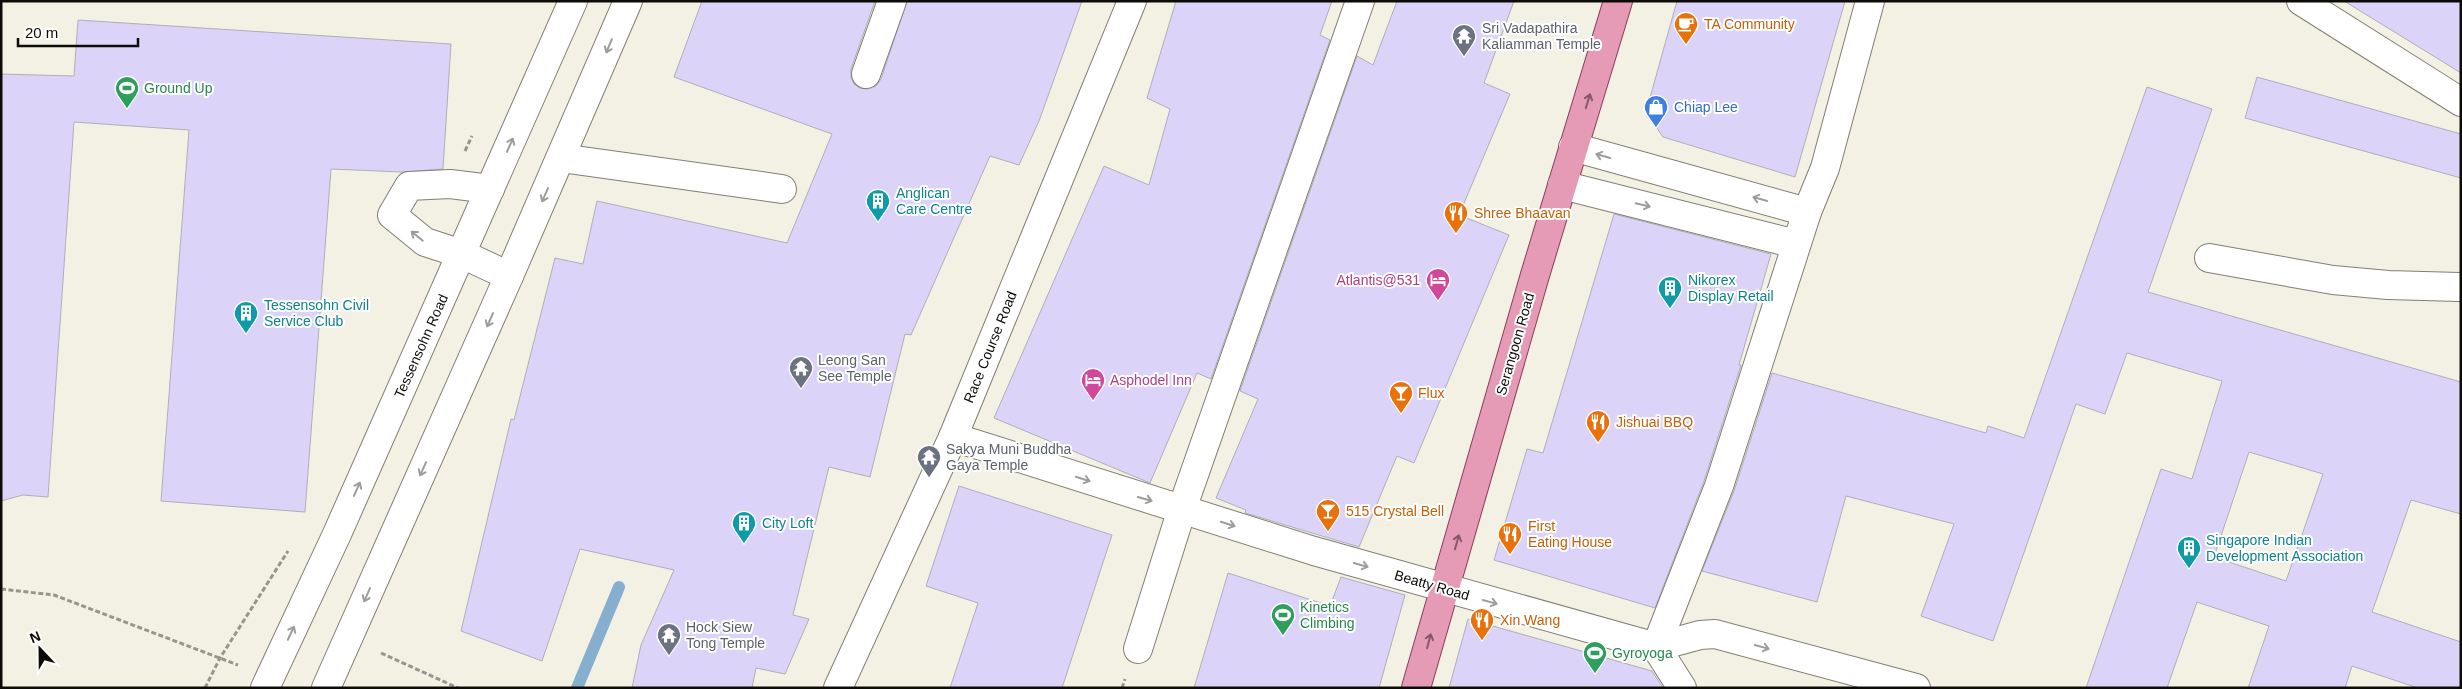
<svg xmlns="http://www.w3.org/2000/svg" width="2462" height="689" font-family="Arial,sans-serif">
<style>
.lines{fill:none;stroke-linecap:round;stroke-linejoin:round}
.stream{stroke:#85aecf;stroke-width:12}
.building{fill:#dbd3f8;stroke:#b0aeba;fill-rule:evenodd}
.minor-casing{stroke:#827f73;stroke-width:30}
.major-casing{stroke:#8e3d59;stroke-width:30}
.path{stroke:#98968c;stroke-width:3;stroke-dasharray:5 2.5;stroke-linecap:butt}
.minor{stroke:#fff;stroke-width:28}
.major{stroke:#e59bb6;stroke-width:28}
.oneway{stroke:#9e9d9c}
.oneway2{stroke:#835a67}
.labels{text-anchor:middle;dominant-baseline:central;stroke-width:4;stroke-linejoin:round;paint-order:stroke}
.food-label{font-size:14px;fill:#c56008;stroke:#fff;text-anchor:start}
.worship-label{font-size:14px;fill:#5b616d;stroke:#fff;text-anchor:start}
.leisure-label{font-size:14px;fill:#27864d;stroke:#fff;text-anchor:start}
.shop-label{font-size:14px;fill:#366cbe;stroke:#fff;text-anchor:start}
.culture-label{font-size:14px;fill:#0d838f;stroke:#fff;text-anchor:start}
.hotel-label{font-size:14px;fill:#b23c85;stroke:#fff;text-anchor:end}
.street-label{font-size:14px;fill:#0c0b07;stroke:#fff}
</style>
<rect width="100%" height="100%" fill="#f3f1e3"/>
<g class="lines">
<path class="stream" d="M577 688 619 587"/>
</g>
<g class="building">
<path d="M702 1H875L851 69V77L854 84 860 88 868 89 876 86 881 79 907 1H1082L1039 121 1019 165 990 156 911 335 905 334 870 477 829 467 793 615 809 619 785 674 756 668 752 688H632L641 645 674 570 580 549 542 661 461 631 511 419 514 420 555 258 583 264 597 201 787 243 832 134 674 77Z"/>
<path d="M1176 1H1332L1320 35 1330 40 1211 379 1197 373 1150 483 994 418 1104 166 1149 185 1170 109 1147 98Z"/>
<path d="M1397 1H1514L1484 83 1510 94 1459 215 1509 235 1414 463 1397 456 1359 547 1245 513 1246 510 1216 498 1258 399 1240 391 1357 56 1373 65Z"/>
<path d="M1677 1H1845L1795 177 1663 137 1646 112Z"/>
<path d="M2344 1H2461V73L2401 36Z"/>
<path d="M78 20 451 44 443 169 402 172 331 169 305 512 161 501 189 130 74 122 48 497 23 495 1 501V74L74 76Z"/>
<path d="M2257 77 2461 134V178L2245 118Z"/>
<path d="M2147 87 2212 109 2148 292 2461 382V514L2411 500 2372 612 2461 642V688H2418L2352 666 2345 688H2248L2269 626 2197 602 2167 688H2086L2161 469 2192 479 2222 381 2127 353 2105 414 2076 404 1993 641 1921 616 1954 524 1846 496 1817 602 1702 571 1734 491 1772 373 1986 433 1988 426 2024 438ZM2249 452 2323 474 2286 581 2214 557Z"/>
<path d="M1614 214 1771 254 1739 365H1741L1704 481 1655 608 1494 560 1527 449 1543 453Z"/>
<path d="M959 486 1112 535 1062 688H950L978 603 926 586Z"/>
<path d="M1228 573 1330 606 1341 577 1405 595 1379 688H1194Z"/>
<path d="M1468 619 1652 671 1663 688H1449Z"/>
</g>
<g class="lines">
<g class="minor-casing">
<g id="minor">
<path d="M2301 1 2461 102"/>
<path d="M866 74 892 1"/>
<path d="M1573 147 1807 212"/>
<path d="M561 158 782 189"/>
<path d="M1562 185 1796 244"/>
<path d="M490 189 450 184 409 186 392 215 425 242 462 254 509 276"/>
<path d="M2209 258 2333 280 2388 285 2459 287"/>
<path d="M953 437 1314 551 1656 647 1700 635 1715 634 1916 688"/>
<path d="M1656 647 1719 486 1807 212 1825 168 1870 1"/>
<path d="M1656 647 1682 688"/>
<path d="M1138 649 1182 509 1360 1"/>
<path d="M265 688 337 534 573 1"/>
<path d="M326 688 509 276 628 1"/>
<path d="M838 688 953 437 1132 1"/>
</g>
</g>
<g class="major-casing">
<path id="major" d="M1416 688 1535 275 1618 1"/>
</g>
<g class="path">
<path d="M465 151 472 136"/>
<path d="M1 589 54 595 238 665"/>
<path d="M381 653 458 688"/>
<path d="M205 688 220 658 288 551"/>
<path d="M1122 688 1125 679"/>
</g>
<use href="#minor" class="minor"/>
<use href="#major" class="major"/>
</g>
<defs><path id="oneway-shaft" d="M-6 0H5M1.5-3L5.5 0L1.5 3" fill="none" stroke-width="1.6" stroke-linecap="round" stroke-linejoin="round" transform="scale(1.25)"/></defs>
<g class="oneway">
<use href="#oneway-shaft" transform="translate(609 46) rotate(113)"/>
<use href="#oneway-shaft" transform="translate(510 145) rotate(-66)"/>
<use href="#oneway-shaft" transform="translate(1603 156) rotate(-164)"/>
<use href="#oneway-shaft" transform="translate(545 195) rotate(114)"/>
<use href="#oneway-shaft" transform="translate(1760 199) rotate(-164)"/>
<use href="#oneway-shaft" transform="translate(1643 205) rotate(14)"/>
<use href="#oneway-shaft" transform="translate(417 236) rotate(-141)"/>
<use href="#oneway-shaft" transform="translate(490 320) rotate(114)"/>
<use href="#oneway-shaft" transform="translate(423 469) rotate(114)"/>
<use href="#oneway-shaft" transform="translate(1083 479) rotate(18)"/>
<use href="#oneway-shaft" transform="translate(357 489) rotate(-66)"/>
<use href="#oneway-shaft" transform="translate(1145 499) rotate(16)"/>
<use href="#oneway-shaft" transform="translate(1228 524) rotate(18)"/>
<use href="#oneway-shaft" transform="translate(1361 565) rotate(16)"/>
<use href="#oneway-shaft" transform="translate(367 595) rotate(114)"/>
<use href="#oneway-shaft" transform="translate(1490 602) rotate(15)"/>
<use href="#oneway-shaft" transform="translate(291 633) rotate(-65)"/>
<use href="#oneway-shaft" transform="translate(1762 647) rotate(15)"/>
</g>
<g class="oneway2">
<use href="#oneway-shaft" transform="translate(1588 101) rotate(-73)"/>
<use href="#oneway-shaft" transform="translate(1457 542) rotate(-74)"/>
<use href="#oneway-shaft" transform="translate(1429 641) rotate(-75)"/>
</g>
<defs>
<g id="cafe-pin" transform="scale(1.25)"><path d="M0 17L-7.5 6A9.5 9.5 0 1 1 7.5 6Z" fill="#e8710a" stroke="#fff"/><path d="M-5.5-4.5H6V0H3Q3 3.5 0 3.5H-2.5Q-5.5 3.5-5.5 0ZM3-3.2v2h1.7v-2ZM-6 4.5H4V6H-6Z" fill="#fff"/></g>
<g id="temple-pin" transform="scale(1.25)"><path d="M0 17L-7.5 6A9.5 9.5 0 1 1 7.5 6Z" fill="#6b7280" stroke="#fff"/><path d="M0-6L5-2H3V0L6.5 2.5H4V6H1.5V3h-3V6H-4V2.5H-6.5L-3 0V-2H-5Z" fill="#fff"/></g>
<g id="stadium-pin" transform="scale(1.25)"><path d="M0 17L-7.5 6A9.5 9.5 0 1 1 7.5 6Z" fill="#2e9e5b" stroke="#fff"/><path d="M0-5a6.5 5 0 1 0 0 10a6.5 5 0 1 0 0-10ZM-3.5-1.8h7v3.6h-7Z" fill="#fff"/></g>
<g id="shop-pin" transform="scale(1.25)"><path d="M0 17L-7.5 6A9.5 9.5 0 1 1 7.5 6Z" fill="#3f7fe0" stroke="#fff"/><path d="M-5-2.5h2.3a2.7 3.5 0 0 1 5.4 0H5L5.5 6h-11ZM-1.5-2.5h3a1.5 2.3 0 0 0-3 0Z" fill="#fff"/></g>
<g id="building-pin" transform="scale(1.25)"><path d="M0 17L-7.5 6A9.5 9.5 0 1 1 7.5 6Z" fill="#0f9aa8" stroke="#fff"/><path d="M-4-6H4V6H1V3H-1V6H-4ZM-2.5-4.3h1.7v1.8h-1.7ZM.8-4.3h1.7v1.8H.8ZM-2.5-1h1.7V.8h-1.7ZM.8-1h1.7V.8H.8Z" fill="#fff"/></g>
<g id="restaurant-pin" transform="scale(1.25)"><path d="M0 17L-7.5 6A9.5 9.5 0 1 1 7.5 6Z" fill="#e8710a" stroke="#fff"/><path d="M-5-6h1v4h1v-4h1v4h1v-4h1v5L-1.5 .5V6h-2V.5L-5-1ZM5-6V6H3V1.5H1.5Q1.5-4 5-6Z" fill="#fff"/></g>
<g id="hotel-pin" transform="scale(1.25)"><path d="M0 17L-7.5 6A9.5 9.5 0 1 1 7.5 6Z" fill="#d1479c" stroke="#fff"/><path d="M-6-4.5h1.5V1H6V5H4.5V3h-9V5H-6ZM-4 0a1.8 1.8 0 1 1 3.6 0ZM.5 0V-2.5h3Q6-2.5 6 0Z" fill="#fff"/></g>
<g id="bar-pin" transform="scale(1.25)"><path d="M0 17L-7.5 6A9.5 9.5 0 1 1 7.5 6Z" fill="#e8710a" stroke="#fff"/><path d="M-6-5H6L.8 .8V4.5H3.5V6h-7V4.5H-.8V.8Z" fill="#fff"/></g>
</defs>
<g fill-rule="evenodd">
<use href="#cafe-pin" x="1686" y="24"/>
<use href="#temple-pin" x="1464" y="36"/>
<use href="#stadium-pin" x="127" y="88"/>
<use href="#shop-pin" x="1656" y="107"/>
<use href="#building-pin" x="878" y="201"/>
<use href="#restaurant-pin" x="1456" y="213"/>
<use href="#hotel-pin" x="1438" y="280"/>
<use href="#building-pin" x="1670" y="288"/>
<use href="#building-pin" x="246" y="313"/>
<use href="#temple-pin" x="801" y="368"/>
<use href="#hotel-pin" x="1093" y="380"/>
<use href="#bar-pin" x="1401" y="393"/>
<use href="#restaurant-pin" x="1598" y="422"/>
<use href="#temple-pin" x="929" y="457"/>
<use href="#bar-pin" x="1328" y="511"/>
<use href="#building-pin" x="744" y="523"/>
<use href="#restaurant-pin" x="1510" y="534"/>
<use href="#building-pin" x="2189" y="548"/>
<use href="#stadium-pin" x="1283" y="615"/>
<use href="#restaurant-pin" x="1482" y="620"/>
<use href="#temple-pin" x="669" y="635"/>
<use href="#stadium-pin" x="1595" y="653"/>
</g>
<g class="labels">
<g class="food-label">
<text x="1704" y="24">TA Community</text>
<text x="1474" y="213">Shree Bhaavan</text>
<text x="1418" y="393">Flux</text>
<text x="1616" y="422">Jishuai BBQ</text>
<text x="1346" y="511">515 Crystal Bell</text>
<text x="1528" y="526">First<tspan x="1528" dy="16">Eating House</tspan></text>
<text x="1500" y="620">Xin Wang</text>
</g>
<g class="worship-label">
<text x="1482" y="28">Sri Vadapathira<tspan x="1482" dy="16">Kaliamman Temple</tspan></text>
<text x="818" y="360">Leong San<tspan x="818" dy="16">See Temple</tspan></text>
<text x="946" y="449">Sakya Muni Buddha<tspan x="946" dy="16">Gaya Temple</tspan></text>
<text x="686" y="627">Hock Siew<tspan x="686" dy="16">Tong Temple</tspan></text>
</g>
<g class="leisure-label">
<text x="144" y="88">Ground Up</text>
<text x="1300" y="607">Kinetics<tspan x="1300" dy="16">Climbing</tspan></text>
<text x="1612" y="653">Gyroyoga</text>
</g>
<g class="shop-label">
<text x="1674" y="107">Chiap Lee</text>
</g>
<g class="culture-label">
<text x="896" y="193">Anglican<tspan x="896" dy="16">Care Centre</tspan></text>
<text x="1688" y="280">Nikorex<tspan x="1688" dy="16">Display Retail</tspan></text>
<text x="264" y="305">Tessensohn Civil<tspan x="264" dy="16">Service Club</tspan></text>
<text x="762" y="523">City Loft</text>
<text x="2206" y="540">Singapore Indian<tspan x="2206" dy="16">Development Association</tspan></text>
</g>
<g class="hotel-label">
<text x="1420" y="280">Atlantis@531</text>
<text x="1110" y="380" text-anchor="start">Asphodel Inn</text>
</g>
<g class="street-label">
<text transform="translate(1515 344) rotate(-74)">Serangoon Road</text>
<text transform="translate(421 346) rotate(-66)">Tessensohn Road</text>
<text transform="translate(990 347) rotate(-68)">Race Course Road</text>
<text transform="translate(1432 585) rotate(16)">Beatty Road</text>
</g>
</g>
<rect width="2462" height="689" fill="none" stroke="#0c0b07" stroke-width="5"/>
<g transform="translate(40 649) rotate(338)" stroke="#ffffff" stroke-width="4" paint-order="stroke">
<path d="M0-4L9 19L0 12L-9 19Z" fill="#0c0b07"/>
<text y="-8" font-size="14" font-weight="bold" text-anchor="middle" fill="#0c0b07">N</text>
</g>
<path d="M18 38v8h120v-8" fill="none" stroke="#0c0b07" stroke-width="2.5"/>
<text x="25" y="38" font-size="15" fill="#0c0b07" stroke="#ffffff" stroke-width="4" paint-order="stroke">20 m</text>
</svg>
